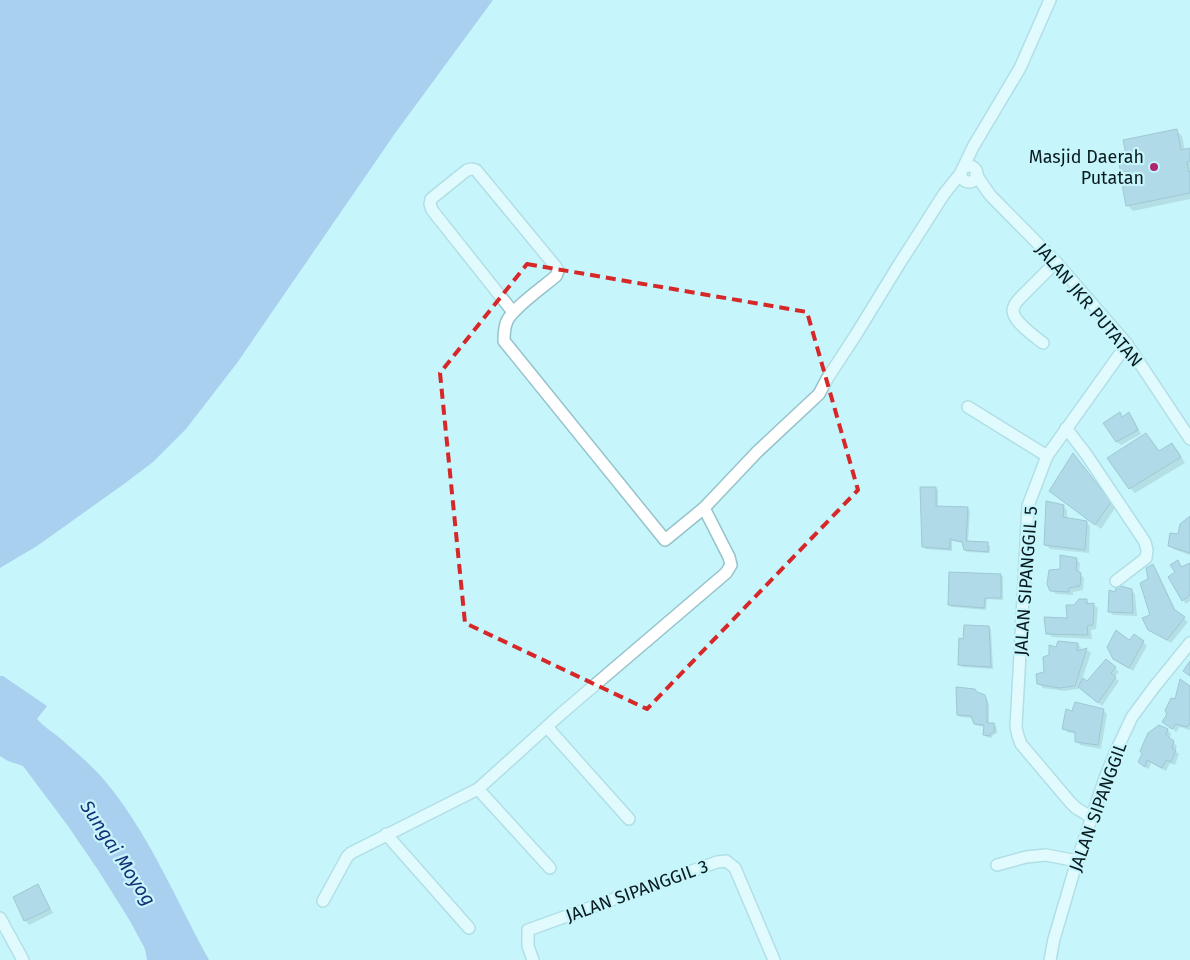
<svg xmlns="http://www.w3.org/2000/svg" width="1190" height="960" font-family="'Fira Sans',sans-serif">
<style>
.water{fill:#88a2e1}
.shadow{fill:#0003}
.building{fill:#97b9d0;stroke:#6e8fa4}
.lines{fill:none;stroke-linecap:round;stroke-linejoin:round}
.minor-casing{stroke:#96c3ca;stroke-width:14}
.minor{stroke:#fff;stroke-width:11}
.marked{fill:none;stroke:#d62828;stroke-width:4;stroke-dasharray:10 6;stroke-linejoin:round}
.poi-dot{fill:#ad276e;stroke:#c6f5fc;stroke-width:2}
.labels{text-anchor:middle;dominant-baseline:central;stroke-width:4.5;stroke-linejoin:round;paint-order:stroke}
.poi-label{font-size:18px;fill:#081a1d;stroke:#c6f5fc;text-anchor:end}
.street-label{font-size:18px;fill:#081a1d;stroke:#c6f5fc}
.water-label{font-size:19px;font-style:italic;fill:#182e76;stroke:#c6f5fc}
</style>
<rect width="100%" height="100%" fill="#c6f5fc"/>
<g class="water">
<path d="M0 0H493L396 132 237 363 186 429 153 462 124 484 37 546 0 568Z"/>
<path d="M0 676H3L47 706 37 719C44 727 53 732 61 739 78 754 96 769 110 787 152 840 177 902 209 960H147L145 949 130 921 98 870 68 826 23 766 8 761 0 756Z"/>
</g>
<g class="shadow">
<path d="M1176 130 1182 136 1185 151 1190 150V199L1133 211 1128 206 1123 185 1133 183 1131 177 1127 178 1122 172 1129 160Z"/>
<path d="M1119 414 1123 418 1129 414 1133 418 1141 434 1121 445 1117 442Z"/>
<path d="M1145 434 1160 452 1172 445 1177 450 1185 463 1135 493 1130 488Z"/>
<path d="M1078 460 1115 508 1101 529 1056 496Z"/>
<path d="M936 488 938 490V507L967 508 970 511 968 542 987 544 990 546V553L967 552 965 549 963 543 952 541V551L926 549 924 546Z"/>
<path d="M1063 506 1067 510V519L1086 522 1090 526 1089 553 1050 549 1046 545Z"/>
<path d="M1190 517V555L1173 549 1170 545 1179 536Z"/>
<path d="M1076 559 1080 563 1079 573 1084 578 1083 590 1073 592V595L1056 594 1052 590 1062 571Z"/>
<path d="M1178 561 1183 568 1190 565V601L1186 604 1183 600Z"/>
<path d="M1152 566 1156 569 1177 613 1188 622 1171 643 1154 633 1149 629 1152 616 1150 580Z"/>
<path d="M1000 575 1003 577V600L987 599 986 610 952 607 949 605Z"/>
<path d="M1131 590 1135 594 1137 616 1113 615 1109 611 1116 593Z"/>
<path d="M1086 600 1091 605H1094L1098 608 1096 629 1091 630 1092 639 1052 637 1048 633 1068 619 1075 607Z"/>
<path d="M989 627 991 629 993 669 962 667 960 665 964 640Z"/>
<path d="M1130 642H1143L1147 646 1133 671 1119 663 1114 658Z"/>
<path d="M1078 644 1081 648V651L1087 650 1091 653 1082 679 1087 683 1115 668 1119 672 1114 677 1119 681 1102 706 1079 686 1078 689 1064 691 1043 688 1039 684 1046 673 1050 656 1056 649Z"/>
<path d="M1190 687V730L1180 727 1176 732 1168 725V714L1176 700Z"/>
<path d="M978 694 984 696 987 698 989 706V724H994L996 726 997 733 992 736V738L987 737 984 735 985 727 978 726 975 724 973 718 960 717 958 715Z"/>
<path d="M1103 710 1107 714 1101 749 1080 745 1076 741V734L1067 732 1064 728 1073 713Z"/>
<path d="M1160 726 1168 730 1171 734 1169 739 1177 746 1175 751 1179 754 1175 765 1170 763 1166 771 1151 763 1149 769 1143 766Z"/>
<path d="M38 886 41 890 53 913 29 925 26 921 14 897Z"/>
</g>
<g class="building">
<path d="M1177 129 1181 150 1190 148V161L1187 162 1189 172 1190 171V193L1126 206 1122 184 1131 182 1129 171 1121 173 1118 160 1127 159 1123 140Z"/>
<path d="M1120 412 1122 417 1129 412 1138 430 1116 442 1103 423Z"/>
<path d="M1146 433 1159 451 1172 443 1181 457 1129 489 1107 458Z"/>
<path d="M1073 453 1111 502 1095 525 1049 491Z"/>
<path d="M920 487H936V506L968 507 966 541 988 542V552L964 550 962 542 950 539V549L922 547Z"/>
<path d="M1046 501 1064 505 1063 517 1087 521 1085 550 1044 545Z"/>
<path d="M1190 516V553L1168 546 1170 533 1178 534 1180 524Z"/>
<path d="M1060 555 1077 558 1076 570 1081 573 1080 586 1069 588V592L1050 591 1047 584 1049 570 1060 569Z"/>
<path d="M1178 560 1181 567 1190 563V595L1182 601 1168 577 1175 572 1170 565Z"/>
<path d="M1153 564 1174 609 1185 617 1167 640 1148 630 1142 618 1150 615 1140 583 1148 579 1146 568Z"/>
<path d="M949 572 1001 574V598H985L984 608 948 605Z"/>
<path d="M1117 585 1132 589 1133 613 1108 612 1109 590 1115 592Z"/>
<path d="M1079 599H1087V604L1094 603 1093 625 1087 626 1088 635 1046 634 1044 617 1067 618 1066 605H1074Z"/>
<path d="M964 625 989 626 991 667 958 665 959 638 963 639Z"/>
<path d="M1116 630 1129 640 1134 634 1144 641 1129 668 1113 659 1107 647Z"/>
<path d="M1058 641 1078 643 1077 651 1087 648 1075 686 1059 688 1037 684 1036 674 1044 672 1043 657 1049 655V645L1056 647Z"/>
<path d="M1106 659 1116 667 1111 673 1116 677 1098 703 1078 687 1083 678 1087 681Z"/>
<path d="M1190 661V676L1183 671Z"/>
<path d="M1180 679 1190 686V724H1189L1187 727 1176 724 1172 729 1162 722 1167 714 1165 711 1171 698 1175 699Z"/>
<path d="M956 687 975 689 977 692 985 695 987 703V723H994L995 731 990 734V736L983 735 984 725 974 724 971 716 957 715Z"/>
<path d="M1075 702 1104 709 1098 745 1075 742V732L1062 729 1066 709 1072 711Z"/>
<path d="M1159 725 1168 729 1166 735 1174 741 1172 748 1176 750 1171 762 1166 760 1162 768 1147 760 1145 767 1138 762 1142 754 1140 751 1148 733Z"/>
<path d="M38 884 50 909 24 921 13 897Z"/>
</g>
<g class="lines">
<g class="minor-casing">
<g id="minor">
<circle cx="969" cy="174" r="8"/>
<path d="M963 168 973 147 1020 68 1050 0"/>
<path d="M976 174 981 182 990 195 1056 262 1127 344 1190 439"/>
<path d="M513 312 432 210 430 204 431 199 467 170 472 169 476 170 556 267 558 271 556 276C543 287 513 308 507 321 504 328 504 334 504 341L665 540 704 508 757 452 819 394 827 379 857 333 898 266 944 194 961 173"/>
<path d="M1043 343C1034 336 1014 322 1013 311 1013 305 1018 300 1021 297L1056 262"/>
<path d="M968 407 1047 456"/>
<path d="M1066 428 1086 454 1145 542 1147 550 1146 558 1116 581"/>
<path d="M547 727 629 819"/>
<path d="M478 789 550 868"/>
<path d="M1091 817 1076 808 1070 802 1021 744 1018 736 1016 727 1028 506 1047 456 1127 344"/>
<path d="M386 834 469 928"/>
<path d="M997 865 1026 857 1046 855 1077 861"/>
<path d="M323 901 347 857 351 853 478 789 562 713 726 573 731 565 729 557 704 508"/>
<path d="M0 918 23 960"/>
<path d="M533 960 528 946V930L717 862 726 861 735 868 774 960"/>
<path d="M1050 960 1054 939 1077 861 1105 778 1117 749 1132 717 1155 686 1190 643"/>
</g>
</g>
<use href="#minor" class="minor"/>
</g>
<path d="M0 0H1190V960H0ZM527 264 807 312 858 490 647 709 465 623 440 373Z" fill="#c6f5fc" fill-opacity=".55" fill-rule="evenodd"/>
<path class="marked" d="M527 264 807 312 858 490 647 709 465 623 440 373Z"/>
<circle class="poi-dot" cx="1154" cy="167" r="5"/>
<g class="labels">
<g class="poi-label">
<text x="1144" y="157">Masjid Daerah<tspan x="1144" dy="21">Putatan</tspan></text>
</g>
<g class="street-label">
<text transform="translate(1089 305) rotate(50)">JALAN JKR PUTATAN</text>
<text transform="translate(1026 581) rotate(-86)">JALAN SIPANGGIL 5</text>
<text transform="translate(1098 807) rotate(-70)">JALAN SIPANGGIL</text>
<text transform="translate(637 891) rotate(-20)">JALAN SIPANGGIL 3</text>
</g>
<g class="water-label">
<text transform="translate(118 853) rotate(57)">Sungai Moyog</text>
</g>
</g>
</svg>
